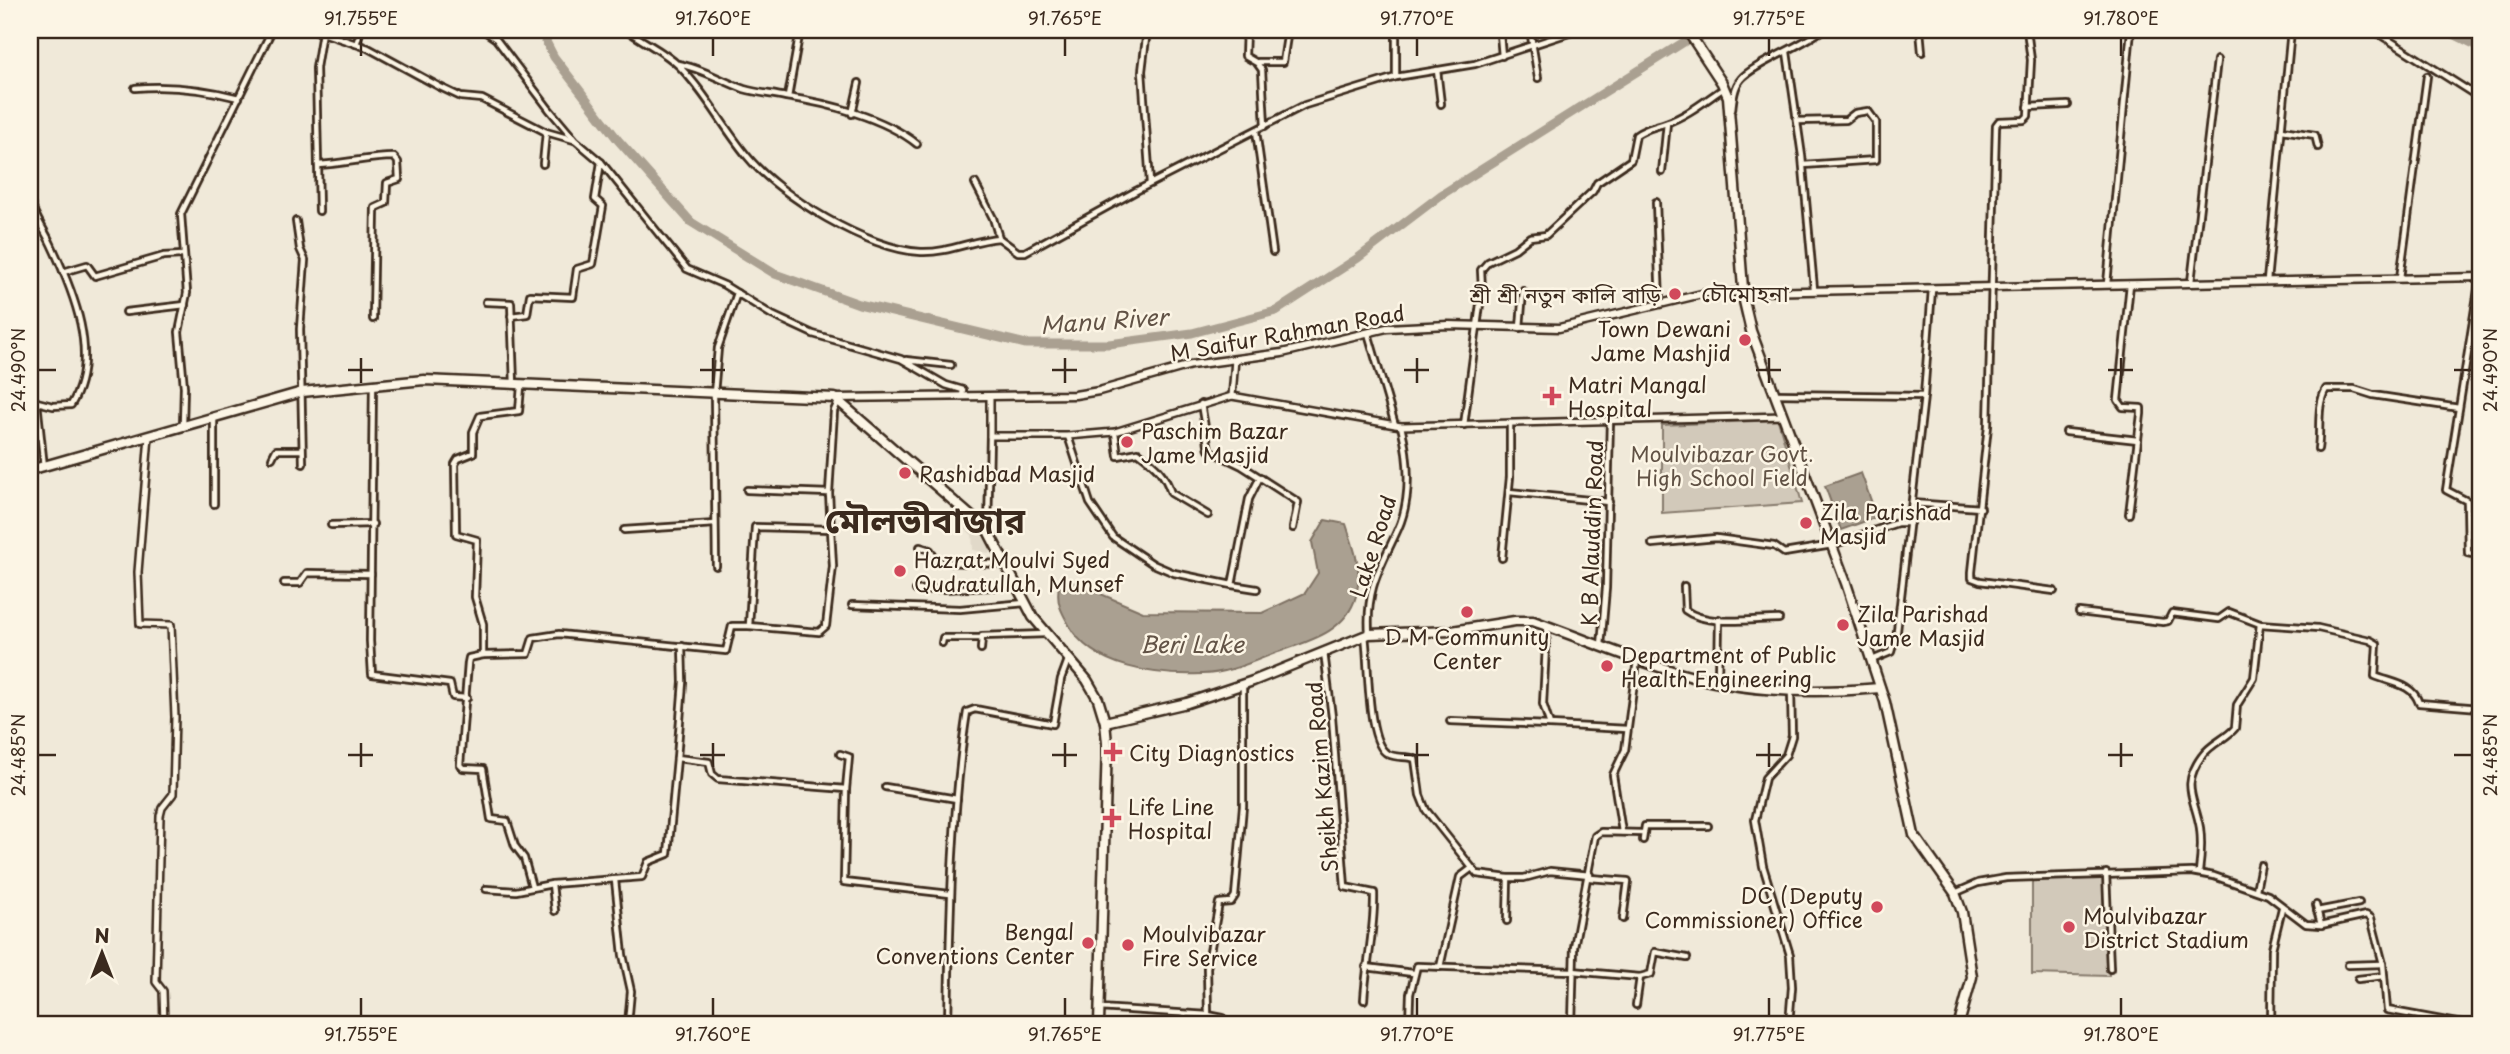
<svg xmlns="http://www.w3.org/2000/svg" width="2510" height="1054" font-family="'Playpen Sans','Noto Sans Bengali',sans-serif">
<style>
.built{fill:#e1d9c9}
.green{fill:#d2c9ba;stroke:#867a6c;stroke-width:2}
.water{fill:#aaa091;stroke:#7e7163;stroke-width:2}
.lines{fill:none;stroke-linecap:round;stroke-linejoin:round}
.river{stroke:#aaa091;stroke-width:9}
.minor-casing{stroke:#3b2a1e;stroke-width:10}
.tertiary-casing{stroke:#3b2a1e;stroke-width:10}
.secondary-casing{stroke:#3b2a1e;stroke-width:11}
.trunk-casing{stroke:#3b2a1e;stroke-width:13}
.minor{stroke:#fcf5e5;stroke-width:4.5}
.tertiary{stroke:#fcf5e5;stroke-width:5}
.secondary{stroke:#fcf5e5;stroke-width:6}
.trunk{stroke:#fcf5e5;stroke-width:8}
.ticks{fill:none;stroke:#3b2a1e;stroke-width:2.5}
.poi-dot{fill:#d1495b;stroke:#fcf5e5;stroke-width:2.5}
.labels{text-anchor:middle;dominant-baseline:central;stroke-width:5;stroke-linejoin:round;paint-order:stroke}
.poi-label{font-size:21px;fill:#3b2a1e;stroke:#fcf5e5;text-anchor:start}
.street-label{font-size:21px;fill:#3b2a1e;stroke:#fcf5e5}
.park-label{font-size:21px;fill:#615245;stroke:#fcf5e5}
.neighbourhood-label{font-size:23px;fill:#3b2a1e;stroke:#fcf5e5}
.water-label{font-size:23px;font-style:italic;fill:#625346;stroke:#fcf5e5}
.town-label{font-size:35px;font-weight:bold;fill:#3b2a1e;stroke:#fcf5e5}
.neatline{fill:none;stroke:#3b2a1e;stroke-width:2.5}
.ticks-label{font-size:18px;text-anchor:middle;fill:#3b2a1e}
</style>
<rect width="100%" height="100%" fill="#f0e9d9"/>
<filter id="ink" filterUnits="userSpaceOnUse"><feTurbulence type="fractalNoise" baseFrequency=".0143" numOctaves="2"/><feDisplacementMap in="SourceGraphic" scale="14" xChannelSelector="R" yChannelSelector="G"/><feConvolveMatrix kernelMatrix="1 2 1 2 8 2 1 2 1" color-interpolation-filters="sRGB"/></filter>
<g filter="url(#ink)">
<path class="built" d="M969 524 982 536 994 550 989 553 973 550 972 535 965 529Z"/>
<g class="green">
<path d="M1778 420 1802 503 1662 513V425Z"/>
<path d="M2104 876 2109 976 2032 974V879Z"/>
</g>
<g class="water">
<path d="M1861 473 1877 517 1841 530 1825 486Z"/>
<path d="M1325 520 1346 524C1354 549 1363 569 1356 596 1346 632 1309 641 1278 652 1254 661 1228 674 1202 674 1158 676 1092 668 1069 625 1061 611 1056 602 1059 586L1073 582 1143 612 1262 613 1305 593 1318 573 1312 542Z"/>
</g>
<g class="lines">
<g class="river">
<path d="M540 30 554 57 618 140 691 222 775 274 859 304 1026 344H1109L1192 333 1276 311 1358 258 1441 195 1703 30"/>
<path d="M2445 30 2480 47"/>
</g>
<g class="minor-casing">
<g id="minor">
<path d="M314 30 368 48 440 87 461 97 482 99 546 132 574 140"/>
<path d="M483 30 496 39 549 109 575 140 601 162 687 269 724 285 772 315 813 334 901 359 946 385 963 390 962 396"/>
<path d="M627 30C644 43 664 51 679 66 706 93 723 127 747 156 779 196 869 250 921 252 949 253 972 240 999 238L1018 252H1025L1136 191 1305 105 1396 77 1475 64 1578 30"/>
<path d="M1147 30 1142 71 1150 183"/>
<path d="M1246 30 1245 56 1257 63 1262 70 1265 126"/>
<path d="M1396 30V77"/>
<path d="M1530 30 1538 78"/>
<path d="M1920 30 1922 52"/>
<path d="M2027 30 2031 60 2028 116 2024 120 1999 121 1996 125 1988 426 1972 572V578L1980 581 2054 591"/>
<path d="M2373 30 2480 98"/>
<path d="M356 44 361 30"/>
<path d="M1787 52 1802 156 1814 289"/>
<path d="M1502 56 1500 34 1505 30"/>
<path d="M1258 62H1283L1288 30"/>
<path d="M678 64C702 68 721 81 744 89 758 93 772 94 786 97 828 103 885 118 917 144"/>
<path d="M1437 70 1441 104"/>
<path d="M135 88C171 85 204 89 239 98"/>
<path d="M788 97 800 30"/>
<path d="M2028 107 2068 105"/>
<path d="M1732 110C1733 100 1734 87 1741 79 1752 65 1802 46 1822 30"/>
<path d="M852 114 859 83"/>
<path d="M1797 121 1846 120 1855 113 1868 111 1876 122V160L1803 165"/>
<path d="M2282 130 2315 135 2318 147"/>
<path d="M1256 131 1273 252"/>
<path d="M543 164 546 132"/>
<path d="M318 165C344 164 368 157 394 157L398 162 399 179 387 183 386 203 375 208 373 319"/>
<path d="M1662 172 1667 123"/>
<path d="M975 183 993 218 999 238"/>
<path d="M30 200C34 216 44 229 51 244 73 291 101 356 71 405L53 406 37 402 44 467"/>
<path d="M1656 202 1660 303"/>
<path d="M319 211 316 68 322 32"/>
<path d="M296 221 300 249 305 260 300 329 303 464"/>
<path d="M63 272 87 265 95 276 164 256 182 255"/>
<path d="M2480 277 2446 490 2467 501 2468 553 2480 556"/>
<path d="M2400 278 2427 76"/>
<path d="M2267 281 2291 30"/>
<path d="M2191 282 2217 60"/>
<path d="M2107 284 2131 30"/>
<path d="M486 302 511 303 514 384"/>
<path d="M126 312 185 305"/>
<path d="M511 316 527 314 530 295 573 297 577 269 593 264 603 206 595 199 601 162"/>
<path d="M1520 328 1523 291"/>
<path d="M1368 333 1395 425"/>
<path d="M906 360 951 365"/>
<path d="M373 384 370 641 372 674 450 684 453 697 467 698"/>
<path d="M521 386 519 411 480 416 473 432V453L458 459 455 464 456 534 477 540 475 597 483 624V655L469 658 468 663 460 765 463 768 483 769 491 819 507 821 515 846 524 858 532 887"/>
<path d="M1776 394 1924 396"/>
<path d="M30 397 37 402"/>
<path d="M1201 404 1209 450 1242 466 1298 502 1293 528"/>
<path d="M214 418V504"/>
<path d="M183 425 184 387 179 332 187 293 181 214 272 30"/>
<path d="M1464 425 1482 289 1481 270 1488 262 1515 249 1530 237 1546 235 1593 191 1597 183 1631 160 1636 135C1646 128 1654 127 1666 123 1687 116 1706 100 1724 88"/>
<path d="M1115 432 1118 456 1138 452C1156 466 1164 472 1171 493L1208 515"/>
<path d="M2066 432 2138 440"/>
<path d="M1068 436 1090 503 1113 537 1153 564 1174 573 1232 585 1249 499 1260 477"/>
<path d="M2318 449C2321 429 2316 406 2326 389H2354L2373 395 2459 408"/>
<path d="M272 458 276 450H301"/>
<path d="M747 490 829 493"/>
<path d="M1509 492 1609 502"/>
<path d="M1912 503 1981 508"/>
<path d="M2129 514 2141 414V408L2123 407 2118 400 2130 284"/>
<path d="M331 525 373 524"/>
<path d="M831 529 755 527 749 626 819 632 826 626 833 566 829 493 834 411 838 402"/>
<path d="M624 530 715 524"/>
<path d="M988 530 990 436"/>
<path d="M1652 544 1716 538 1774 546 1784 553 1832 545 1897 523H1910"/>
<path d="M920 547 930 550 935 559 942 562 1004 564"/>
<path d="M1502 558 1510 477V423"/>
<path d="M716 566 714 394 718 348 737 293"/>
<path d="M284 583H300L307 573 371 574"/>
<path d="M1232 585 1257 589"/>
<path d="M1684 586 1685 610C1707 627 1752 619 1779 619"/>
<path d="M916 590 1016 586"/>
<path d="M852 605 960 609 1025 603"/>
<path d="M2079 612 2163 622 2168 621 2172 613 2219 619 2229 612 2260 624 2318 628 2370 640 2377 644 2375 676C2392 683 2413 684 2419 703L2480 708"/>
<path d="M1547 627 1543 704 1550 725 1627 729"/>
<path d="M1369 633C1366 587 1380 569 1398 529 1412 498 1409 458 1401 426"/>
<path d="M1365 636C1369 659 1366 744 1388 754 1397 759 1407 755 1415 759L1420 795 1426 810 1477 874 1508 878H1524L1550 871 1590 875"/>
<path d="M942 643 943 638H981"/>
<path d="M682 646 683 682 677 758 709 762 712 774 718 779 846 789 844 882 950 894"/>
<path d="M1601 646 1606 588 1610 420"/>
<path d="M981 649 982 636 1046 634"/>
<path d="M1324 652 1332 717 1345 887 1374 893C1375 930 1366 963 1364 1000"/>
<path d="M483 655 528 654 533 638 559 634 726 651 732 626H749"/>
<path d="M1872 660 1891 652 1897 631 1924 396 1932 289"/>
<path d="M1718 680 1719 619"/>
<path d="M1450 721 1550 725"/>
<path d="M840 754 849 757 846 789"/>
<path d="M885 787 957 799"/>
<path d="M1622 832 1613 775 1625 750 1637 660"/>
<path d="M1643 840 1645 826H1708"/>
<path d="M2199 872C2201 857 2202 843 2200 828 2195 798 2180 786 2202 756 2211 743 2226 739 2235 728L2237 705 2254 678 2260 624"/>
<path d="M2106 873 2110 969"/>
<path d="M1590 878 1628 881 1623 919"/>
<path d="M615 880 623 955 631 991 628 1024"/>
<path d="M552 884 555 911"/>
<path d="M486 889 516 891 552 884 642 877 648 862 668 854 677 758"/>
<path d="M2256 890 2261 865"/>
<path d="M1955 893 1978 883 2006 878 2192 872 2214 876 2268 895 2306 924 2321 925 2366 915 2371 918 2383 964 2387 1010 2463 1024"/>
<path d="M2316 905 2321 925"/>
<path d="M2317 911 2359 903"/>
<path d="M1507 921 1508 878"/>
<path d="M2348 965 2383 964"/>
<path d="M1366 967 1413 973"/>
<path d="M1440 967 1460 877 1472 868"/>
<path d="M2358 979 2384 976"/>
<path d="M1636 1005 1640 977"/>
<path d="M1099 1008 1208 1015 1207 968 1219 903 1231 902 1235 896 1243 806V685"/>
<path d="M1208 1015 1223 1018 1224 1024"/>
<path d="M948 1024C950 920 951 815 967 712L975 709 1053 724 1061 679 1068 660"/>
<path d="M1409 1024 1410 994 1417 966 1572 971 1640 977 1651 974 1655 952 1687 958"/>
<path d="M1572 1024 1574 947 1595 836 1601 832 1642 833"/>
<path d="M1789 1024 1792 987 1790 955 1763 866 1755 820 1765 778 1786 755 1792 736 1791 692"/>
<path d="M2271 1024 2272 949 2282 908"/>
</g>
</g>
<g class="tertiary-casing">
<g id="tertiary">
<path d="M990 396V436H1068L1115 432 1232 396 1401 426 1784 416"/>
<path d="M1232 396 1235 359"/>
<path d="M149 436 138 572 140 624 171 625 175 717 173 794 162 808 160 816 156 982 163 991 164 1024"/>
</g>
</g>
<g class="secondary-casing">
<path id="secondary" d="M835 398 1075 395 1099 391 1191 365 1282 353 1387 328 1448 325 1559 328 1706 293 2480 277"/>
</g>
<g class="trunk-casing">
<g id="trunk">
<path d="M1687 30 1722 83 1728 97 1744 301 1751 331 1846 583 1885 702 1914 835 1955 893 1962 912 1972 977 1959 1024"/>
<path d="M30 470 302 392 424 380 835 398 988 531 1033 617 1087 680 1098 699 1105 722 1107 743 1099 1024"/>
<path d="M1105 722 1187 703 1253 681 1369 634 1452 631 1515 621H1533C1579 637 1623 656 1669 670 1735 692 1812 694 1880 688"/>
</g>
</g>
<use href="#minor" class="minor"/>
<use href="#tertiary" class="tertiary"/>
<use href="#secondary" class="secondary"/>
<use href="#trunk" class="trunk"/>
</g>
</g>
<path class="ticks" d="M361 38V56M713 38V56M1065 38V56M1417 38V56M1769 38V56M2121 38V56M361 358V383M713 358V383M1065 358V383M1417 358V383M1769 358V383M2121 358V383M38 370H56M348 370H373M700 370H725M1052 370H1077M1404 370H1429M1756 370H1781M2108 370H2133M2454 370H2472M361 743V767M713 743V767M1065 743V767M1417 743V767M1769 743V767M2121 743V767M38 755H56M348 755H373M700 755H725M1052 755H1077M1404 755H1429M1756 755H1781M2108 755H2133M2454 755H2472M361 998V1016M713 998V1016M1065 998V1016M1417 998V1016M1769 998V1016M2121 998V1016"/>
<g class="poi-dot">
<circle cx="1675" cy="294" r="7"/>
<circle cx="1745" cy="340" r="7"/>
<path d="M1548.5 385.5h7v7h7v7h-7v7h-7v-7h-7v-7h7z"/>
<circle cx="1127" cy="442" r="7"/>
<circle cx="905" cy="473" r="7"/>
<circle cx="1806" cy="523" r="7"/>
<circle cx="900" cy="571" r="7"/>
<circle cx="1467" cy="612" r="7"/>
<circle cx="1843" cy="625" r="7"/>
<circle cx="1607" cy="666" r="7"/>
<path d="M1109.5 741.5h7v7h7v7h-7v7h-7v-7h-7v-7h7z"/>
<path d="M1108.5 807.5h7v7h7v7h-7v7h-7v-7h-7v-7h7z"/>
<circle cx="1877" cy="907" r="7"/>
<circle cx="2069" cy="927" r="7"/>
<circle cx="1088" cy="943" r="7"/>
<circle cx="1128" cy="945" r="7"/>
</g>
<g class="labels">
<g class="poi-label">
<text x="1661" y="294" text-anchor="end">শ্রী শ্রী নতুন কালি বাড়ি</text>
<text x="1731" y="328" text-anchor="end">Town Dewani<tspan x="1731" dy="24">Jame Mashjid</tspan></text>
<text x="1568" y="384">Matri Mangal<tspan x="1568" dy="24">Hospital</tspan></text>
<text x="1141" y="430">Paschim Bazar<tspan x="1141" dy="24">Jame Masjid</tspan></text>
<text x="919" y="473">Rashidbad Masjid</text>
<text x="1820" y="511">Zila Parishad<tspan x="1820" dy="24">Masjid</tspan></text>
<text x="914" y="559">Hazrat Moulvi Syed<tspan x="914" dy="24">Qudratullah, Munsef</tspan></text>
<text x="1857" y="613">Zila Parishad<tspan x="1857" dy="24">Jame Masjid</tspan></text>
<text x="1467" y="636" text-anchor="middle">D M Community<tspan x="1467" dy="24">Center</tspan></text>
<text x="1621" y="654">Department of Public<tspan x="1621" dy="24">Health Engineering</tspan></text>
<text x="1129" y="752">City Diagnostics</text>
<text x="1128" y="806">Life Line<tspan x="1128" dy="24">Hospital</tspan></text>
<text x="1863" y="895" text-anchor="end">DC (Deputy<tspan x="1863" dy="24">Commissioner) Office</tspan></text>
<text x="2083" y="915">Moulvibazar<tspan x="2083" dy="24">District Stadium</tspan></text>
<text x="1074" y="931" text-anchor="end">Bengal<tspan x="1074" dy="24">Conventions Center</tspan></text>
<text x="1142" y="933">Moulvibazar<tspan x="1142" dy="24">Fire Service</tspan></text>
</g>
<g class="street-label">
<text transform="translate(1287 332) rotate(-10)">M Saifur Rahman Road</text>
<text transform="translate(1591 533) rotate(-88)">K B Alauddin Road</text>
<text transform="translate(1372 546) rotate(-72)">Lake Road</text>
<text transform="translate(1321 777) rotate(-95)">Sheikh Kazim Road</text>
</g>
<g class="park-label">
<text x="1722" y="453">Moulvibazar Govt.<tspan x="1722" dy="24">High School Field</tspan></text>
</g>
<g class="neighbourhood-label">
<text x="1745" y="292">চৌমোহনা</text>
</g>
<g class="water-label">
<text transform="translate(1104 320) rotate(-4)">Manu River</text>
<text x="1192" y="643">Beri Lake</text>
</g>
<g class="town-label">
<text x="925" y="518">মৌলভীবাজার</text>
</g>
</g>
<rect width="2510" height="1054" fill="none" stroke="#fcf5e5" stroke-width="77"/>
<g transform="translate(102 953)" stroke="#fcf5e5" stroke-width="5" paint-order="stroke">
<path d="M0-5L12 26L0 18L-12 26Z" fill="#3b2a1e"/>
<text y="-10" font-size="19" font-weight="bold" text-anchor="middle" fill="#3b2a1e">N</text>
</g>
<rect x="38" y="38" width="2434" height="978" class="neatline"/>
<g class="ticks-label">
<text x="361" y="25">91.755°E</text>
<text x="713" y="25">91.760°E</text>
<text x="1065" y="25">91.765°E</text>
<text x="1417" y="25">91.770°E</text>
<text x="1769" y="25">91.775°E</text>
<text x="2121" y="25">91.780°E</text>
<text transform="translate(19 370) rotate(-90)" y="6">24.490°N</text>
<text transform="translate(2491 370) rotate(-90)" y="6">24.490°N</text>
<text transform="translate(19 755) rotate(-90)" y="6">24.485°N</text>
<text transform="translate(2491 755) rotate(-90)" y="6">24.485°N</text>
<text x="361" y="1041">91.755°E</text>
<text x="713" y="1041">91.760°E</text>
<text x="1065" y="1041">91.765°E</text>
<text x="1417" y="1041">91.770°E</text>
<text x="1769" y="1041">91.775°E</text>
<text x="2121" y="1041">91.780°E</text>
</g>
</svg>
